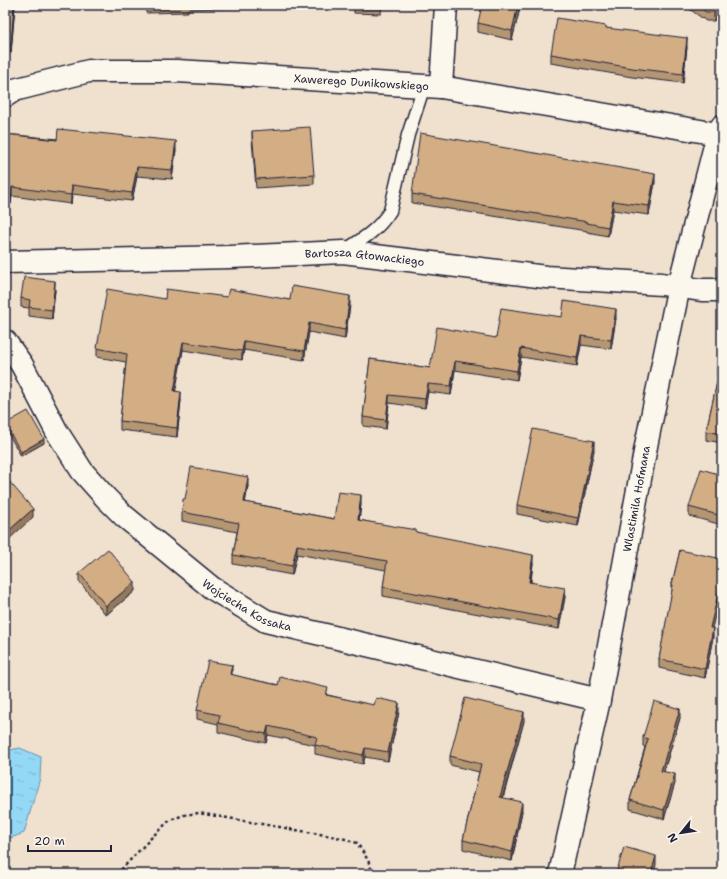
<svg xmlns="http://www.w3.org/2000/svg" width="727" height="879" font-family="'Shantell Sans',sans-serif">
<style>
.water{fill:url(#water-ripples);stroke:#668fab}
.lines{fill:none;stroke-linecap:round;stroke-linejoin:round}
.service-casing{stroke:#22223b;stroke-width:15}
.minor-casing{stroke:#22223b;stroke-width:25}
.path{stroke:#22223b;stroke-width:2.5;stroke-dasharray:3 3;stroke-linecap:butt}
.service{stroke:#fbf7ec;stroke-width:12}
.minor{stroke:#fbf7ec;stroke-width:22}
.wall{fill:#b59672;stroke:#22223b}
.shaded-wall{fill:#947a5d;stroke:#22223b}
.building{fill:#d3ae85;stroke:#22223b}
.labels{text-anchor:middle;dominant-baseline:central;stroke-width:3;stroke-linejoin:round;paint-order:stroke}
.street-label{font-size:11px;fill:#22223b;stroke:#fbf7ec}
</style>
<defs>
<pattern id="water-ripples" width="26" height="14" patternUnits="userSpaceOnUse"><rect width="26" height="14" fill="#93d8f5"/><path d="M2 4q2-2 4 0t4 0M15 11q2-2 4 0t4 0" fill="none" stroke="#7eb9d3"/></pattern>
</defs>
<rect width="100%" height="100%" fill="#efe1cd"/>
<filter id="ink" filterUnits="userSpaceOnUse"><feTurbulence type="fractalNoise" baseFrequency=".025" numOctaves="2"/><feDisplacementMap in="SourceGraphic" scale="8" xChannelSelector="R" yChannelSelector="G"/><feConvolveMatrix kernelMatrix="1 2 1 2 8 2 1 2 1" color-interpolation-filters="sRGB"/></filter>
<g filter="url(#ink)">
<path class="water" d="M20 748 41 757 40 778 24 833 5 840V751Z"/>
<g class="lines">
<g class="service-casing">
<path id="service" d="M344 251C363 239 378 230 390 211L408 135 424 86"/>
</g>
<g class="minor-casing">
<g id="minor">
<path d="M441 87 446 5"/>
<path id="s1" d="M5 96 14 90 89 71H177L441 87 718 134"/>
<path id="s2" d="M5 262 230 257 343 252 546 277 662 284 701 290H722"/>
<path id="s3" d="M5 341 22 365 57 432 82 471 106 498 124 516 212 588 266 621 599 700"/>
<path id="s4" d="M560 874 599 700 647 441 679 286 718 134 722 126"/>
</g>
</g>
<path class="path" d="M117 874 153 836 170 820 184 815 199 813 342 838 357 843 368 860 373 874"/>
<use href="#service" class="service"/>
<use href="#minor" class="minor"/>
</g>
<g class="wall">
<path d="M5 5H15L11 53H5Z"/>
<path d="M146 5H382L381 14 354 13V8L263 7 188 9V12L146 13Z"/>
<path d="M520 5V8L512 40 478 32V23Z"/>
<path d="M684 5H722L714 21H706Z"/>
<path d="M606 28 687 47 683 83 632 77 551 63V54Z"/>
<path d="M252 131 314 175V184L256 188 252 140Z"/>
<path d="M5 134 176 150 172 179 137 176 132 201 72 194 71 204 12 196 11 204H5Z"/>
<path d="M655 182 649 215 613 210 608 236 587 232V231L412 203V194Z"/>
<path d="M55 290 52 319 29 316V308L21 307V298Z"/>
<path d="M227 297 290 300 350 305 345 339 309 332 304 360 244 350 242 360 183 350 175 391 181 400 177 437 120 430V421L126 362 97 357V348L165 299Z"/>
<path d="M562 317 616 318 611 349 581 345 577 366 521 357 517 380 455 370 451 395 428 392 425 408 389 403 386 429 363 426V417L370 359 430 368 496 338Z"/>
<path d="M722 340V443L706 440V431L718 378H717V369Z"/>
<path d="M5 424 44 443 21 456 5 428Z"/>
<path d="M594 450 578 526 517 514V505Z"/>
<path d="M722 475V525L689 516V507Z"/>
<path d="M248 486 245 502 334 519 361 504 359 520 416 532 533 563 531 582 565 597 559 629 383 596V587L386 570 297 554 292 575 233 564V555L237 532 182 521V512L185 499Z"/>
<path d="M680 550 712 628 713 637 705 678 659 668V659L672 593V584Z"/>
<path d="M79 573 135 591 106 615 79 581Z"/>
<path d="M232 674V675L254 680 328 695 399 712 388 761 365 757 363 764 315 754V745L268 735 266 743 218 732V724L197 719V710Z"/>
<path d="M680 718 664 771 675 783 664 819 630 809V800L645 747 643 746V737Z"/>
<path d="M524 721 503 798 522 811 512 861 463 849V840L479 772 450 765V756Z"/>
</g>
<g class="shaded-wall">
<path d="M14 5H15L11 53V44Z"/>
<path d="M518 5H520V8L512 40V31Z"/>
<path d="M720 5H722V11L714 21V12Z"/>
<path d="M687 38V47L683 83V74Z"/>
<path d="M176 141V150L172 179V170Z"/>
<path d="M137 167V176L132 201V193Z"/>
<path d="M655 174V182L649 215V206Z"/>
<path d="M72 185V194L71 204V195Z"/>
<path d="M12 187V196L11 204V195Z"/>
<path d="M613 201V210L608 236V227Z"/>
<path d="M55 281V290L52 319V310Z"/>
<path d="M350 296V305L345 339V330Z"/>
<path d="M616 309V318L611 349V340Z"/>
<path d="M309 323V332L304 360V351Z"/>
<path d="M581 336V345L577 366V358Z"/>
<path d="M244 341V350L242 360V351Z"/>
<path d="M183 342V350L174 400V391Z"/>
<path d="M521 348V357L517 380V371Z"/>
<path d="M455 361V370L451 395V386Z"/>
<path d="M428 384V392L425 408V399Z"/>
<path d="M181 392V400L177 437V428Z"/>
<path d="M389 395V403L386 429V420Z"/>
<path d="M8 396V404L5 407V398Z"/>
<path d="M44 439V443L21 456V452Z"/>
<path d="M594 441V450L578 526V518Z"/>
<path d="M248 477V486L244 510V502Z"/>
<path d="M361 495V504L358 529V520Z"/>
<path d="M33 509V517L5 543V534Z"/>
<path d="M297 545V554L292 575V566Z"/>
<path d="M533 555V563L529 591V582Z"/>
<path d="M722 577V586L710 637V628Z"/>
<path d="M135 582V591L106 615V606Z"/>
<path d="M565 588V597L559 629V620Z"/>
<path d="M713 628V637L705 678V669Z"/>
<path d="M232 665V674L230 683V674Z"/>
<path d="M399 703V712L388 761V752Z"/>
<path d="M680 709V718L661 780V771Z"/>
<path d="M524 712V721L500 806V797Z"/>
<path d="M268 726V735L266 743V734Z"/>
<path d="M365 748V757L363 764V755Z"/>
<path d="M675 774V783L664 819V810Z"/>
<path d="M522 802V811L512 861V852Z"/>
<path d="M656 856V865L654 874H651Z"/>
</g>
<g class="building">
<path d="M5 5H14L11 44H5Z"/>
<path d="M482 5H518L512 31 478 23Z"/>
<path d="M696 5H720L714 12H706Z"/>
<path d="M557 18 606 26V28L687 38 683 74 632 68 551 54Z"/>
<path d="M310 127 314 175 256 179 252 131Z"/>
<path d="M58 129 176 141 172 170 137 167 132 193 72 185 71 195 12 187 11 195H5V134L57 140Z"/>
<path d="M420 133 655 174 649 206 613 201 608 227 587 223 588 222 412 194Z"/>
<path d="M24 277 55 281 52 310 29 307 30 300 21 298Z"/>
<path d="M292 286 350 296 345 330 309 323 304 351 244 341 242 351 183 342 174 391 181 392 177 428 120 421 127 354 97 348 107 289 165 299 166 289 227 297 229 289 290 300Z"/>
<path d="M564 301 616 309 611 340 581 336 577 358 521 348 517 371 455 361 451 386 428 384 425 399 389 395 386 420 363 417 370 359 430 368 437 327 496 338 501 308 562 317Z"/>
<path d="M722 340V434L706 431 720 369H717Z"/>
<path d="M5 392 8 396 5 398Z"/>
<path d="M28 411 44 439 21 452 5 424Z"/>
<path d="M533 429 594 441 578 518 517 505Z"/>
<path d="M191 467 248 477 244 502 334 519 338 492 361 495 358 520 416 530V532L533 555 529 582 565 588 559 620 383 587 387 561 297 545 292 566 233 555 239 523 182 512 183 499H185Z"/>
<path d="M701 469 722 475V516L689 507Z"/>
<path d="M7 479 33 509 5 534V482Z"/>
<path d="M108 549 135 582 106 606 79 573Z"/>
<path d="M680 550 722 559V577L710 628H713L705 669 659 659 673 585 672 584Z"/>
<path d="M208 661 232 665 230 674 254 680 278 685 280 677 328 688 326 695 374 705 376 698 399 703 388 752 365 748 363 755 315 745 317 737 268 726 266 734 218 723 220 715 197 710Z"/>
<path d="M465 698 524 712 500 797 522 802 512 852 463 840 481 764 450 756Z"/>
<path d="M654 701 680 709 661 771 675 774 664 810 630 800 648 739 643 737Z"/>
<path d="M624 847 656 856 651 874H616Z"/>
</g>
</g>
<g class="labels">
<g class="street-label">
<text stroke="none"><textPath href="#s1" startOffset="361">Xawerego Dunikowskiego</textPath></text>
<text stroke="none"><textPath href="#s2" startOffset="360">Bartosza Głowackiego</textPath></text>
<text stroke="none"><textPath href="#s4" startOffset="383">Wlastimila Hofmana</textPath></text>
<text stroke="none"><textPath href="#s3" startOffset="366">Wojciecha Kossaka</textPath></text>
</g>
</g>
<rect width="727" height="879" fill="none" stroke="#fbf7ec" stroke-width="20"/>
<rect x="10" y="10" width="707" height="859" fill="none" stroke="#22223b" stroke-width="1.5" filter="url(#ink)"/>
<g transform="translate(681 833) rotate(240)" stroke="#fbf7ec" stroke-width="3" paint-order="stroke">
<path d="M0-3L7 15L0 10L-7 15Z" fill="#22223b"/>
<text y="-6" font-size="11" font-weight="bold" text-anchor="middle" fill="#22223b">N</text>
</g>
<path d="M28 845v6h83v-6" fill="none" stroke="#22223b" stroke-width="2"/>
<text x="34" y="845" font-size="12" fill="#22223b" stroke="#fbf7ec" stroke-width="3" paint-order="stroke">20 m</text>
</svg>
